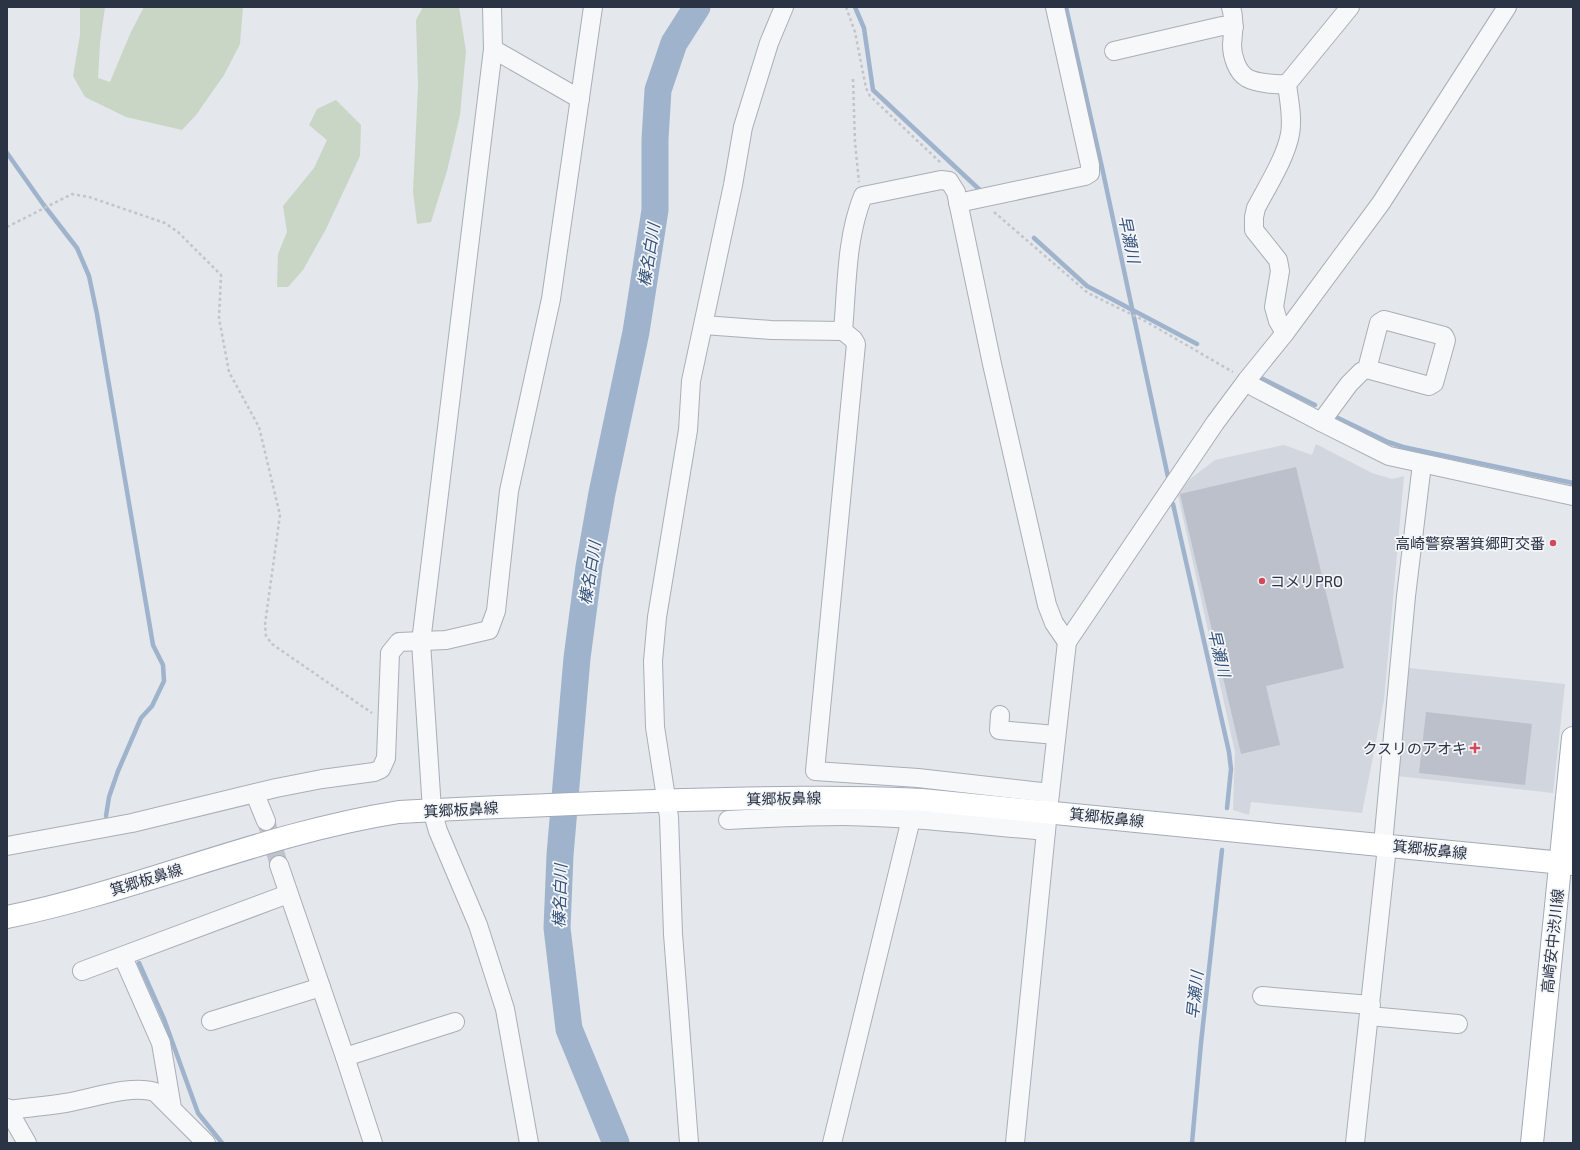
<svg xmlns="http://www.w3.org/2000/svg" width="1580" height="1150" font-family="'Exo 2','Noto Sans JP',sans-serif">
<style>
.built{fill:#d2d6de}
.green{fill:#c9d6c5}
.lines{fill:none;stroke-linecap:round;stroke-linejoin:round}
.stream{stroke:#9fb4cc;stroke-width:4.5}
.river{stroke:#9fb4cc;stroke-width:27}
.building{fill:#bbc0ca}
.minor-tunnel{stroke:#bfc3cb;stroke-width:18;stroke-dasharray:18 9;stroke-linecap:butt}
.minor-casing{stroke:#a9aeb7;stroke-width:20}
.major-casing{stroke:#a3abb8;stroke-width:24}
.path{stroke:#c2c5cb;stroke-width:2.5;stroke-dasharray:3 3;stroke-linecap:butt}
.minor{stroke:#f7f8fa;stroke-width:18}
.major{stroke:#fff;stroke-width:22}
.poi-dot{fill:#d1495b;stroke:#f4f6f9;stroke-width:1.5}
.labels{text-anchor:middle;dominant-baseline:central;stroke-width:3.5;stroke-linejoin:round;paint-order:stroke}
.poi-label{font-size:15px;fill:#2b3445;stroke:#f4f6f9;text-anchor:end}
.street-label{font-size:15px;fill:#2b3445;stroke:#f4f6f9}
.water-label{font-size:16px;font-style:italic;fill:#34527a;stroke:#f4f6f9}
</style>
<rect width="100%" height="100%" fill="#e4e7ec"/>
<g class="built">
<path d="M1316 444 1372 473 1392 479 1404 476 1384 700 1362 813 1251 802 1249 815 1233 810 1235 752 1178 495 1190 479 1215 460 1284 445 1312 455Z"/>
<path d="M1409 668 1565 684 1553 793 1397 776Z"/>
</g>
<g class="green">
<path d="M80 7H105L100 43 98 78 110 82 130 34 144 7H243L240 44 224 75 196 115 182 130 126 117 85 97 73 76 80 35Z"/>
<path d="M423 7H459L466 51 460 115 447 171 431 222 417 224 413 192 418 86 416 20Z"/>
<path d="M336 100 361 125 360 156 326 229 303 270 288 287H277L278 254 287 232 283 206 314 168 327 140 309 125 317 109Z"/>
</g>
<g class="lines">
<g class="stream">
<path d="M855 7 864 28 873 90 982 192"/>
<path d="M1066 7 1103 172 1168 477"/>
<path d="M7 153 43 204 77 248 89 276 97 314 153 645 163 665 164 681 152 706 141 718 118 771 109 797 106 816"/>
<path d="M1034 238 1087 286 1197 344"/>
<path d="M1261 378 1315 405"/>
<path d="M1338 418 1388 442 1403 447 1573 483"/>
<path d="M1173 504 1229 752 1231 769 1227 808"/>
<path d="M139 963 164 1019 198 1113 222 1143"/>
<path d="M1192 1143 1201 1043 1222 850"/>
</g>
<path class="river" d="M616 1143 569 1029 557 928 560 855 577 658 589 567 602 493 636 332 655 210V139L658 90 674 43 697 7"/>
</g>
<g class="building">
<path d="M1296 467 1344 668 1266 686 1280 745 1241 754 1180 494Z"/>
<path d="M1426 712 1532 724 1525 785 1419 773Z"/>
</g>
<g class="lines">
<path class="minor-tunnel" d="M266 821 279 865"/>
<g class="minor-casing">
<g id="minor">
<path d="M492 7 493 49 421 642 432 810 438 831 478 925 505 1009 529 1143"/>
<path d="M1231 7C1235 20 1233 32 1232 45 1232 56 1237 72 1247 78 1256 83 1277 85 1287 84"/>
<path d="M493 49 580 99"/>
<path d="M1114 51 1222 26 1234 27"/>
<path d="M958 203 1085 176 1090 173V165L1055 7"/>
<path d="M704 325 771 330 843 331 853 339 856 344 815 771 918 778 1050 793"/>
<path d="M843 331C847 286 846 238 863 196L941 180 949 181 956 192 992 364 1047 605 1054 623 1067 642"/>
<path d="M1285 333 1278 321 1274 307 1280 271 1278 260 1254 230V217L1256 208C1267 187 1286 157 1290 134 1293 118 1289 101 1287 84L1350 7"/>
<path d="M1247 380 1254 387 1321 422 1389 456 1573 496"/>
<path d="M1321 422 1349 384 1361 372 1367 369 1379 323 1384 320 1444 336 1446 340 1434 383 1429 386 1367 369"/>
<path d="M1000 715 999 730 1056 735"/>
<path d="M255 794 266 821"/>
<path d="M728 820C766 818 805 816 843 816 911 817 978 825 1046 831"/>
<path d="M7 846 132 823 276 788 322 779 374 772 381 769 386 758 390 653 399 642 446 640 489 630 496 611 509 491 551 299 593 7"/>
<path d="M279 865 345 1057 373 1143"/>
<path d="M123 957 161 1043 172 1108"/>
<path d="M82 971 288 894"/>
<path d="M1262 996 1371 1005"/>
<path d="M1369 1016 1458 1024"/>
<path d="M211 1021 321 987"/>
<path d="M345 1057 455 1022"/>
<path d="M7 1108 27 1143"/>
<path d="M7 1110C26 1108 46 1106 65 1103 90 1099 131 1084 155 1092L206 1143"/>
<path d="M689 1143 673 934 669 817 655 727 653 661 657 617 688 430 691 381 733 185 743 127 769 43 784 7"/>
<path d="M832 1143 911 819"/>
<path d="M1015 1143 1048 811 1067 642 1215 423 1247 380 1285 333 1381 203 1507 7"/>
<path d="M1355 1143 1386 856 1383 844 1406 596 1422 464"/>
</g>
</g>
<g class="major-casing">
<g id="major">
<path d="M7 917C139 890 265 833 399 812 493 807 588 803 683 800 763 798 842 796 922 800L1573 864"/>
<path d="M1532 1143 1573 738"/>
</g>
</g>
<g class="path">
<path d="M846 7 855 32 866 88 870 96 942 164"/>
<path d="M853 79 855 143 859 182"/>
<path d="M994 212 1088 293 1145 321 1233 372"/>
<path d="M7 227 72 194 89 197 165 223 178 232 221 275 219 318 229 372 259 427 280 515 265 624 266 636 272 644 372 713"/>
</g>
<use href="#minor" class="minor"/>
<use href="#major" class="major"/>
</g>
<g class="poi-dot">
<circle cx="1553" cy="543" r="4"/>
<circle cx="1262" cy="581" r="4"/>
<path d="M1473 742h4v4h4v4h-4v4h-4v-4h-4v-4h4z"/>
</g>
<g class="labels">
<g class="poi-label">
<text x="1545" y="543">高崎警察署箕郷町交番</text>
<text x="1270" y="581" text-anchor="start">コメリPRO</text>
<text x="1467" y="748">クスリのアオキ</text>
</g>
<g class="street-label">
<text transform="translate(784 798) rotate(-1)">箕郷板鼻線</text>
<text transform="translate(461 809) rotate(-3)">箕郷板鼻線</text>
<text transform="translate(1107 817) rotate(6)">箕郷板鼻線</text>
<text transform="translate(1430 849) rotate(6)">箕郷板鼻線</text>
<text transform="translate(146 879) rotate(-17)">箕郷板鼻線</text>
<text transform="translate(1552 941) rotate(-84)">高崎安中渋川線</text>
</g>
<g class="water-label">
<text transform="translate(1130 239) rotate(78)">早瀬川</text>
<text transform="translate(648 255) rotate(-81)">榛名白川</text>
<text transform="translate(589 573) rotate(-81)">榛名白川</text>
<text transform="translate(1220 653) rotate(77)">早瀬川</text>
<text transform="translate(559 896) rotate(-88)">榛名白川</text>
<text transform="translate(1194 995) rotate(-84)">早瀬川</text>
</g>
</g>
<rect width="1580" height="1150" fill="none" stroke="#2b3445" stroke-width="16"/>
</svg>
